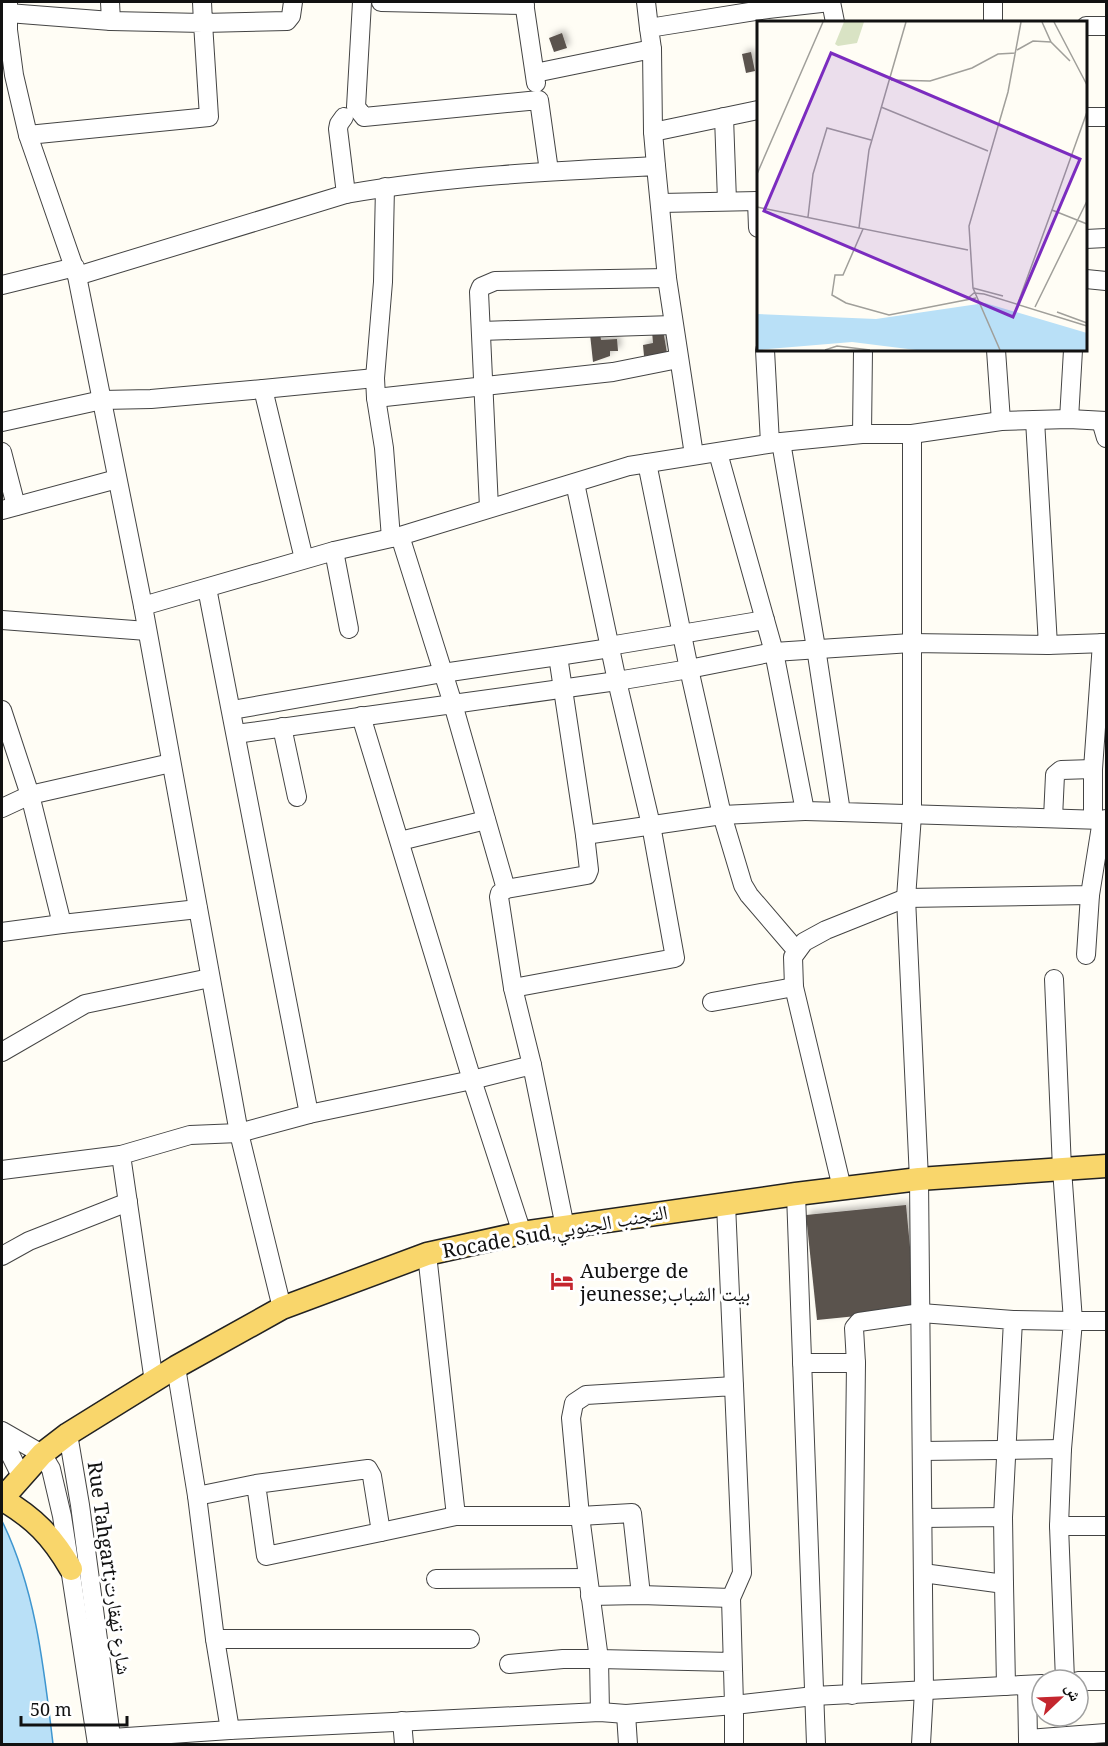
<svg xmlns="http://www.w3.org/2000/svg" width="1108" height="1746" font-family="'Noto Serif','Noto Naskh Arabic',serif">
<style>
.water{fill:#b9e0f7;stroke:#3f96cf;stroke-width:1.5}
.building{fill:#5a524d;filter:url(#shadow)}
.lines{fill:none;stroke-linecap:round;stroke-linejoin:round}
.minor-casing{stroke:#444;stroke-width:20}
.major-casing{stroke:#222;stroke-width:25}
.minor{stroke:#fff;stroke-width:18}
.major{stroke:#f9d66b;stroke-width:22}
.labels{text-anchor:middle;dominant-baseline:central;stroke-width:6;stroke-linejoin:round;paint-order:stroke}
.street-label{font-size:20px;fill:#111;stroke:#fff}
.poi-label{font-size:20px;fill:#111;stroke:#fff;text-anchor:start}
.inset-road{fill:none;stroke:#a09f9a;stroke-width:1.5}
.view{fill:#7b2cbf;fill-opacity:0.15;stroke:#7b2cbf;stroke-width:3}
.inset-edge{fill:none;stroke:#111;stroke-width:3}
</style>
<defs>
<filter id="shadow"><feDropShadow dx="3.5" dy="-3.5" stdDeviation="3" flood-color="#0004"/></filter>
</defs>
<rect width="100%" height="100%" fill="#fffdf5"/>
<path class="water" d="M2 1521C36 1590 44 1669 53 1744H2Z"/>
<g class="building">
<path d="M562 33 567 48 554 52 549 38Z"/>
<path d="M751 52 755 71 746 73 742 54Z"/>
<path d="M663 330 667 353 644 356 643 345 653 343 652 331Z"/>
<path d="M600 333 601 340 617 339 618 351H610V356L593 362 590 334Z"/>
<path d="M906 1205 916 1310 817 1320 806 1215Z"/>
</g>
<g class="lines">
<g class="minor-casing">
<g id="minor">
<path d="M8 2V30L14 75 28 135 77 276 143 606"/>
<path d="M110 2 111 21"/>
<path d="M202 2 203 23 287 21 291 16 293 2"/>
<path d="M362 2 356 107 364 117 539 100 549 171"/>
<path d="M381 2 525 5"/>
<path d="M524 2 536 83"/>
<path d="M646 2 649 28"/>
<path d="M831 2 835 22"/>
<path d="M993 2V22"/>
<path d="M8 13 111 21 203 23 209 117 28 135"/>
<path d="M1086 26H1106"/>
<path d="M652 49 649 28 768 9 830 2"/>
<path d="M535 73 652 49 653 132 656 166"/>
<path d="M344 117 339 124 338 129 346 194"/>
<path d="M724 117 727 201"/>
<path d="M1086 117H1106"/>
<path d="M653 132 758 110"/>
<path d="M385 187 383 282 375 378 376 398 384 448 391 538"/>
<path d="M757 201 758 228"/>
<path d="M661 203 758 201"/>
<path d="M1086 239 1106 238"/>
<path d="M77 276 346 194C449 176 552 171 656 166L667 278 694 455"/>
<path d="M1086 279 1106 281"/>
<path d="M2 285 75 267"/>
<path d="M481 331 673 325"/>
<path d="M765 350 770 443"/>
<path d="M996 350 1001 421"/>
<path d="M376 398 613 372 678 359"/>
<path d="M1069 419 1073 350"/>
<path d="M1101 421 1106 438"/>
<path d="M2 422 102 400 151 399 263 389"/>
<path d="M862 434 863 350"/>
<path d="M912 434V815L906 898 919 1179 924 1690 921 1744"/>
<path d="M781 442 816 648 841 812 1102 820"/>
<path d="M2 452 16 506"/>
<path d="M718 453 774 652 805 811 841 812"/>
<path d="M647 463 689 669 722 815 743 885 749 895 797 951"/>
<path d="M489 508 479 292 481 287 495 281 667 278"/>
<path d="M2 510 117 479"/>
<path d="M400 536 453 704 617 681 689 669 774 652 911 643 1048 645 1035 420"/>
<path d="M334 551 349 629"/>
<path d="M304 559 263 389 375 378"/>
<path d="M2 620 147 631"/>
<path d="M1048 645 1106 643"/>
<path d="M609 646 765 620"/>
<path d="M2 710 30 795 62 924 198 909"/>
<path d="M232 710 443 673 558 656"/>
<path d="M361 716 472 1080 532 1065 565 1227"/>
<path d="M282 727 297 797"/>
<path d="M236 734 453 704 506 889 500 893 499 897 513 988 532 1065"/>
<path d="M2 808 30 795 171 763"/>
<path d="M1053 818 1055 775 1061 770 1093 769"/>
<path d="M1093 819V769L1102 643"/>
<path d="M585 835 558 656 610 648"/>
<path d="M400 841 486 820"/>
<path d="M506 889 587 875 589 870 585 835 722 815 805 811"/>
<path d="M2 932 62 924"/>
<path d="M1086 955 1090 895"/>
<path d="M1054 979 1062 1169 1073 1321H1106"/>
<path d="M513 988 675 958 651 825 617 681 575 483"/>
<path d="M712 1002 794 987"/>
<path d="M2 1052 85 1004 210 978"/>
<path d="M309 1114 472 1080 522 1233"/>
<path d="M2 1170 121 1155"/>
<path d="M842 1188 794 987 793 957 804 942 826 930 906 898 1090 895 1102 820 1106 819"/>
<path d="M796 1194 816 1744"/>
<path d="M726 1204 734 1386"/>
<path d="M427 1254 456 1516"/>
<path d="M2 1256 29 1241 128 1202"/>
<path d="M282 1308 239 1133 143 606 334 551 400 536 629 466 781 442 862 434H912L1001 421 1069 419 1106 421"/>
<path d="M1013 1320 1073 1321 1062 1449 1059 1526 1065 1680"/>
<path d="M802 1363H856"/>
<path d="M176 1367 197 1496 215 1639 230 1730"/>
<path d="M154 1382 121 1155 190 1135 239 1133 309 1114 207 588"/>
<path d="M2 1431 42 1454 51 1469 62 1516 97 1744"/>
<path d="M68 1434 80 1505 112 1744"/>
<path d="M2 1438 21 1476"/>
<path d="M922 1451 1062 1449"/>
<path d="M197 1496 256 1484 368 1469 372 1476 381 1532 266 1556 256 1484"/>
<path d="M923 1518 1003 1517 1004 1584"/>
<path d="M1059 1526H1106"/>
<path d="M381 1532 456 1516H580L632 1513 641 1595"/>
<path d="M923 1573 1004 1584 1006 1686"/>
<path d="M436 1579 588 1578"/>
<path d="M590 1596 641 1595 731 1598"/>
<path d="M215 1639H470"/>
<path d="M509 1664 563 1659H599L600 1712"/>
<path d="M1078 1681H1106"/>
<path d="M1027 1685 1028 1739"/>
<path d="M852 1695 856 1363 854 1328 859 1322 921 1313 1013 1320 1003 1517"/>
<path d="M626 1714 628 1744"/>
<path d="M402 1721 404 1744"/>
<path d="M97 1739 230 1730 600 1712 626 1714 734 1705 731 1598 742 1573 734 1386 586 1395 574 1403 571 1418 580 1516 599 1659 732 1662"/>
<path d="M734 1744V1705L814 1696 1042 1684"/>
<path d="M1028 1744V1739L1106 1733"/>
</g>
</g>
<g class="major-casing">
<g id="major">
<path d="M2 1499 42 1454 68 1434 176 1367 282 1308 427 1254 522 1233 796 1194 919 1179 1106 1166"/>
<path d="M2 1499C34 1518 52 1536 71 1569"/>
</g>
</g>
<use href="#minor" class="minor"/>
<use href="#major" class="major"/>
</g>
<defs>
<g id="hotel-bare" transform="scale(1.8)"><path d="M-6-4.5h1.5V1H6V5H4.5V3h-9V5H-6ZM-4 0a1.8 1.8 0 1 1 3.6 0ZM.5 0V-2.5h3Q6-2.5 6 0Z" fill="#c4262e" stroke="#fff" stroke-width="2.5" paint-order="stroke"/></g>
</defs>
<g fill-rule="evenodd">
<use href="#hotel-bare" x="562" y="1281"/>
</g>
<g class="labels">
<g class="street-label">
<text transform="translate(555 1231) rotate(-10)">Rocade Sud,التجنب الجنوبي</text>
<text transform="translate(110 1568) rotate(82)">Rue Tahgart;شارع تهقارت</text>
</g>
<g class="poi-label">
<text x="580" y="1270">Auberge de<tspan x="580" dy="23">jeunesse;بيت الشباب</tspan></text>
</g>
</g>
<g transform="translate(757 21)">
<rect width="330" height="330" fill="#fffdf5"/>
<path d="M87 1H107L100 22 81 25 78 23Z" fill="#d9e3c4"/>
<path d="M228 282 330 312V329H159L95 321 0 329V293L119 298Z" fill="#b9e0f7"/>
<path class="inset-road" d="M149 1 112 129 102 207 211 229M285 1 294 21 313 40M297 1 330 64M260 29 276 20 294 21M134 59 173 60 215 47 241 33 259 32M124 86 231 130M330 91 295 189 330 203M0 153 66 1M0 186 102 207M51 196 56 153 70 107 114 119M106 208 86 254H78L75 274 89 282 132 294 219 277M216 267 246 275M211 277 217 272 227 273 330 305M261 282 295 189M278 286 330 180M300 291 330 302M68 329 80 325 113 329M243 329 216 267 212 205 251 71 264 1"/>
<path class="view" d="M74 32 323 138 256 296 7 190Z"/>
<rect width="330" height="330" class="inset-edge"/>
</g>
<rect width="1108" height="1746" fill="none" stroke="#111111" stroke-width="6"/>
<g transform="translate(1060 1698) rotate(67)"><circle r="28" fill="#ffffff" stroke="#a0a0a0" stroke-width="1.5"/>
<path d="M0-4.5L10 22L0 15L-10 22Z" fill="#c4262e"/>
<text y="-9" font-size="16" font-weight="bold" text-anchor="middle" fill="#111111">ش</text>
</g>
<path d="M21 1716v9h106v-9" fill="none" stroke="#111111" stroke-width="3"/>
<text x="30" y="1716" font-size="18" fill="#111111" stroke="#ffffff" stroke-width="4.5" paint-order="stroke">50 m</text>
</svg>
